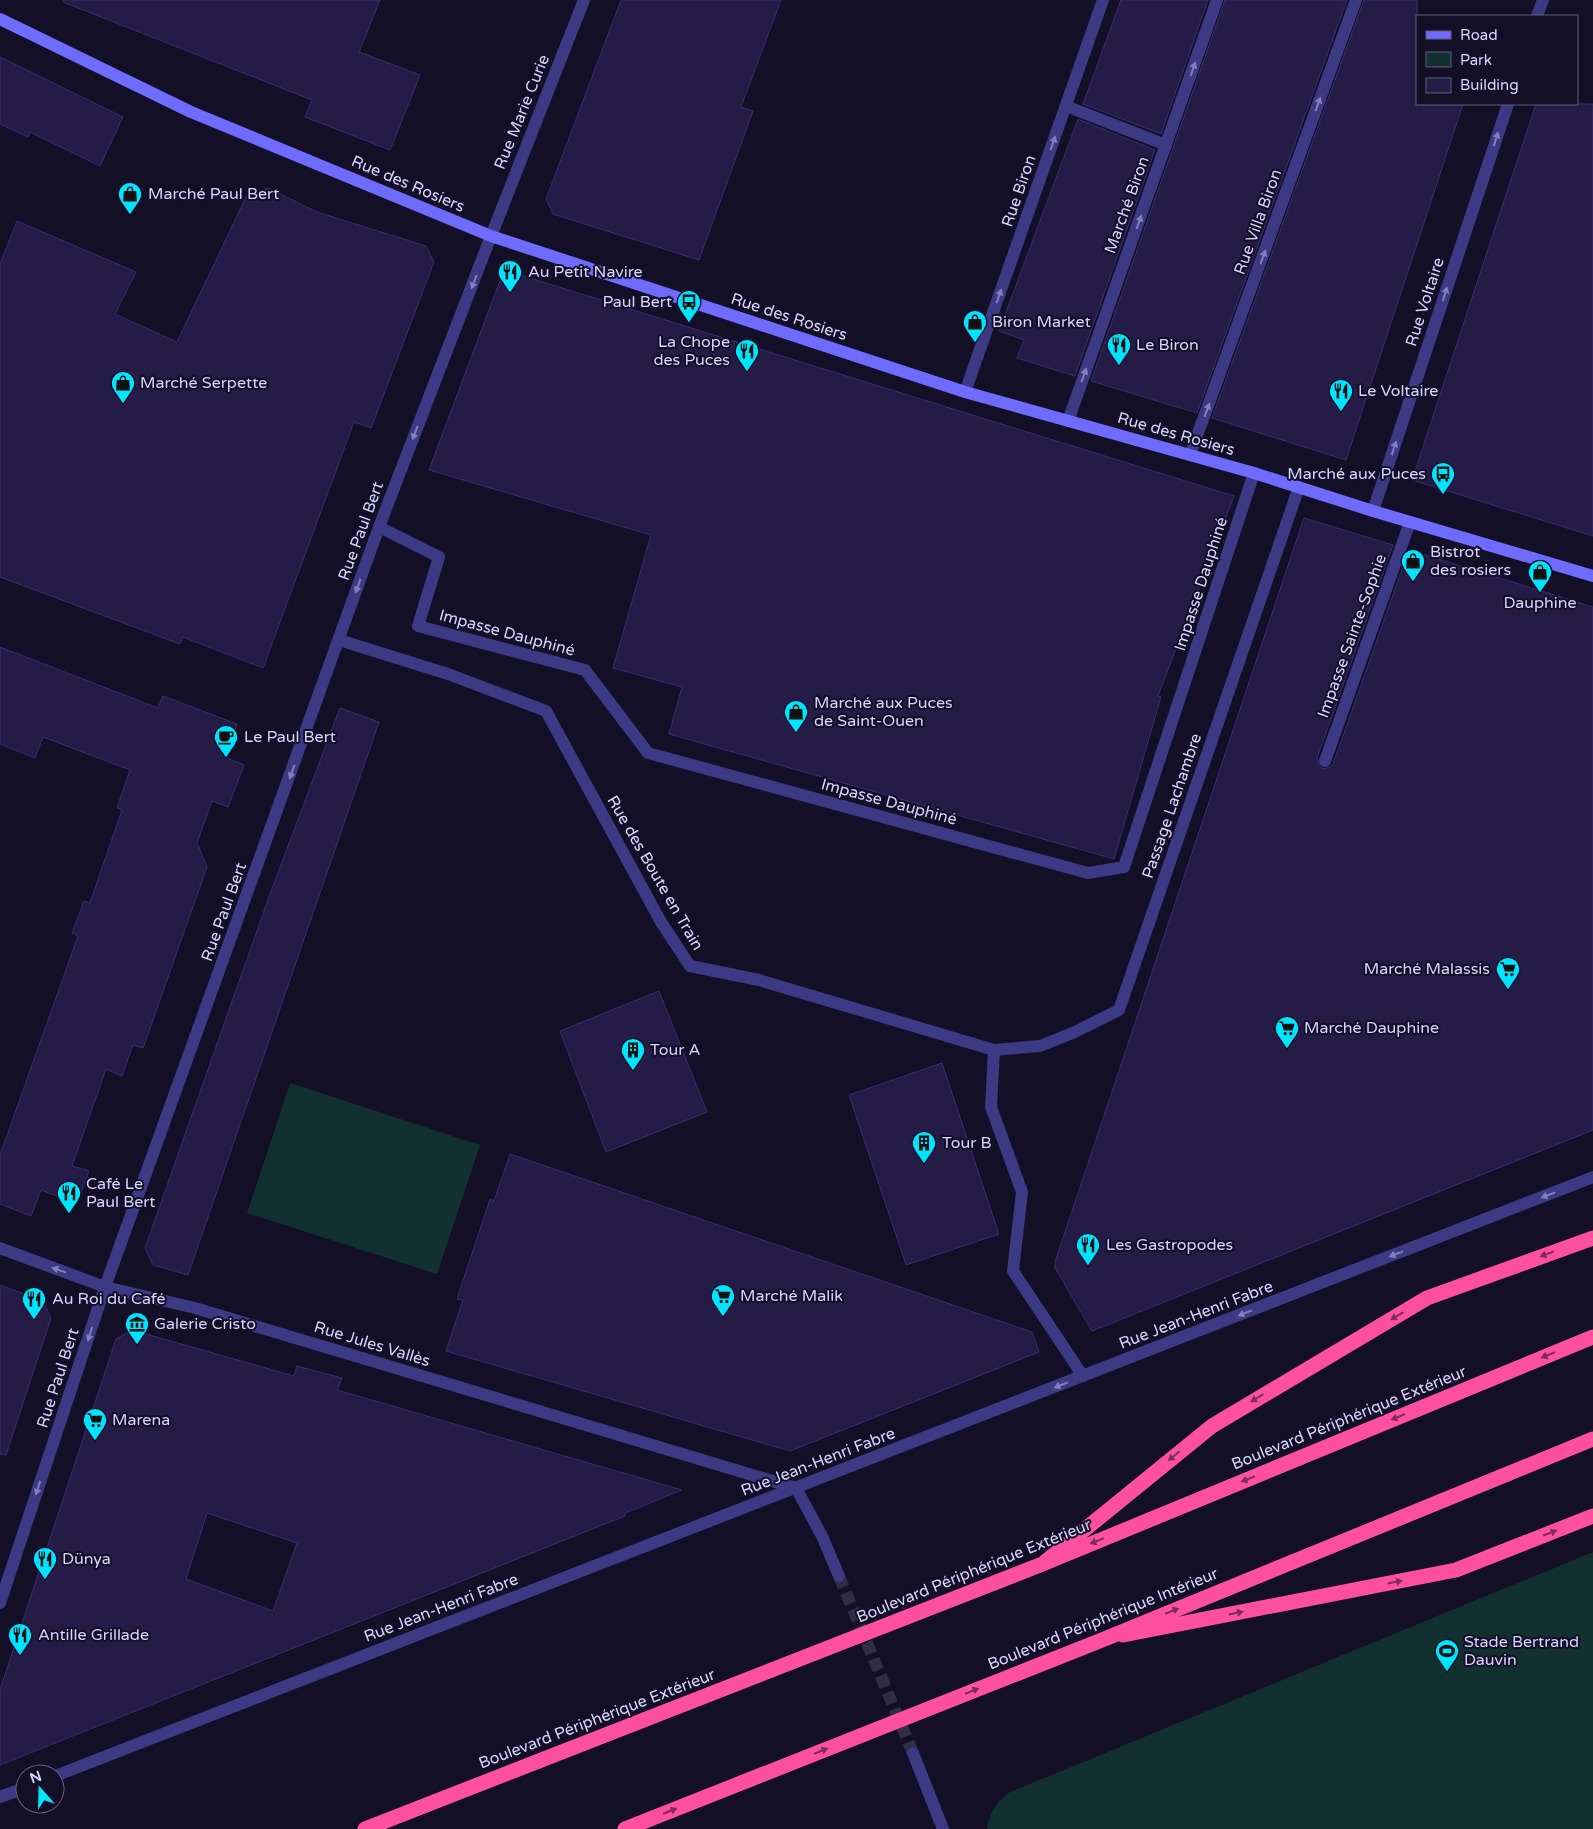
<svg xmlns="http://www.w3.org/2000/svg" width="1593" height="1829" font-family="'Varela Round',sans-serif">
<style>
.green{fill:#12302f}
.building{fill:#241b47;stroke:#3b2d73;fill-rule:evenodd}
.lines{fill:none;stroke-linecap:round;stroke-linejoin:round}
.street-tunnel{stroke:#312d47;stroke-width:12;stroke-dasharray:12 6;stroke-linecap:butt}
.lane{stroke:#3d3a85;stroke-width:12}
.street{stroke:#3d3a85;stroke-width:12}
.secondary{stroke:#6f6bff;stroke-width:12}
.highway{stroke:#ff4fa3;stroke-width:15}
.highway-bridge{stroke:#ff4fa3;stroke-width:15}
.oneway{fill:#837fbc}
.oneway2{fill:#7d2c5e}
.labels{text-anchor:middle;dominant-baseline:central;stroke-width:4;stroke-linejoin:round;paint-order:stroke}
.street-label{font-size:16px;fill:#d9d4ff;stroke:#130f26}
.poi-label{font-size:16px;fill:#d9d4ff;stroke:#130f26;text-anchor:start}
</style>
<rect width="100%" height="100%" fill="#130f26"/>
<g class="green">
<path d="M290 1083 480 1145 437 1274 247 1213Z"/>
<path d="M1593 1552V1829H987C989 1813 996 1804 1008 1793Z"/>
</g>
<g class="building">
<path d="M63 0H380L359 52 420 75 390 150 305 117 312 100 63 2Z"/>
<path d="M621 0H781L741 107 753 111 699 260 553 214 546 199Z"/>
<path d="M1121 0H1208L1161 134 1083 104Z"/>
<path d="M1225 0H1347L1197 413 1091 381Z"/>
<path d="M1364 0H1417V104H1463L1346 460 1212 418Z"/>
<path d="M0 57 123 117 100 166 30 132 28 137 0 124Z"/>
<path d="M1536 104H1593V536L1412 480Z"/>
<path d="M1078 119 1155 150 1075 376 1017 358 1024 340 999 331Z"/>
<path d="M268 188 317 212 426 246 434 262 371 428 354 422 263 668 183 637 180 644 0 577V264L17 221 136 272 115 314 177 342 247 195Z"/>
<path d="M504 270 1234 496 1158 696 1161 697 1114 859 669 734 682 687 613 668 651 535 429 470Z"/>
<path d="M1304 518 1393 545 1317 758 1319 766 1323 769 1330 767 1333 764 1409 550 1593 607V1130L1092 1331 1055 1268V1262Z"/>
<path d="M0 647 158 708 163 696 237 724 225 757 244 765 228 807 212 801 197 843 207 867 143 1048 133 1045 122 1076 106 1069 72 1166 89 1171 77 1204 41 1190 31 1216 0 1204V1155L78 936 72 933 84 901 90 903 122 810 117 808 130 770 43 737 35 758 0 744Z"/>
<path d="M340 708 379 722 188 1275 153 1265 145 1248 270 894Z"/>
<path d="M659 991 707 1112 606 1152 560 1031Z"/>
<path d="M942 1063 999 1234 906 1265 849 1095Z"/>
<path d="M510 1154 1032 1332 1039 1352 790 1451 446 1351 463 1300 457 1299 490 1199 494 1201Z"/>
<path d="M0 1285 43 1301 51 1318 6 1455 0 1454Z"/>
<path d="M132 1330 294 1376 297 1366 342 1378 337 1390 682 1490 625 1513V1516L0 1765V1690L116 1339ZM207 1513 297 1543 273 1611 186 1579Z"/>
</g>
<g class="lines">
<path class="street-tunnel" d="M839 1576 913 1753"/>
<g class="lane">
<path d="M379 527 439 557 418 626 585 670 648 753 1088 873 1124 867 1254 473"/>
<path d="M339 640 448 674 546 711 661 922 690 966 759 980 994 1050 1040 1046 1075 1032 1119 1010 1299 487"/>
<path d="M1325 761 1410 522"/>
<path d="M994 1050 991 1107 1022 1192 1013 1271 1083 1376"/>
</g>
<g class="street">
<path d="M1537 16 1543 0"/>
<path d="M1066 106 1166 145"/>
<path d="M965 392 1103 0"/>
<path d="M1068 421 1217 0"/>
<path d="M1190 455 1356 0"/>
<path d="M1373 511 1508 104"/>
<path d="M0 1248 105 1287 195 1308 796 1488 822 1536 839 1576"/>
<path d="M0 1603 105 1287 379 527 491 236 584 0"/>
<path d="M913 1753 943 1829"/>
<path d="M55 1776 1593 1177"/>
<path d="M0 1797 25 1788"/>
</g>
<path class="secondary" d="M0 19 191 112 491 236 965 392 1254 473 1373 511 1593 576"/>
<g class="highway">
<path d="M1046 1561 1212 1426 1427 1298 1593 1238"/>
<path d="M1123 1635 1456 1570 1593 1516"/>
</g>
<g class="highway-bridge">
<path d="M365 1829 1040 1565 1593 1337"/>
<path d="M625 1829 1102 1640 1593 1439"/>
</g>
</g>
<defs><path id="oneway-solid" d="M-6-.8H1V-3.2L6.5 0L1 3.2V.8H-6Z" transform="scale(1.25)"/></defs>
<g class="oneway">
<use href="#oneway-solid" transform="translate(1193 69) rotate(-71)"/>
<use href="#oneway-solid" transform="translate(1318 104) rotate(-70)"/>
<use href="#oneway-solid" transform="translate(1496 139) rotate(-72)"/>
<use href="#oneway-solid" transform="translate(1053 143) rotate(-71)"/>
<use href="#oneway-solid" transform="translate(1139 222) rotate(-70)"/>
<use href="#oneway-solid" transform="translate(1263 257) rotate(-70)"/>
<use href="#oneway-solid" transform="translate(474 282) rotate(111)"/>
<use href="#oneway-solid" transform="translate(1445 294) rotate(-72)"/>
<use href="#oneway-solid" transform="translate(999 296) rotate(-71)"/>
<use href="#oneway-solid" transform="translate(1084 375) rotate(-70)"/>
<use href="#oneway-solid" transform="translate(1207 410) rotate(-70)"/>
<use href="#oneway-solid" transform="translate(415 433) rotate(111)"/>
<use href="#oneway-solid" transform="translate(1394 448) rotate(-72)"/>
<use href="#oneway-solid" transform="translate(358 586) rotate(110)"/>
<use href="#oneway-solid" transform="translate(292 772) rotate(110)"/>
<use href="#oneway-solid" transform="translate(1548 1195) rotate(159)"/>
<use href="#oneway-solid" transform="translate(1396 1254) rotate(159)"/>
<use href="#oneway-solid" transform="translate(59 1270) rotate(-160)"/>
<use href="#oneway-solid" transform="translate(1245 1313) rotate(159)"/>
<use href="#oneway-solid" transform="translate(90 1334) rotate(108)"/>
<use href="#oneway-solid" transform="translate(1061 1385) rotate(159)"/>
<use href="#oneway-solid" transform="translate(38 1488) rotate(108)"/>
</g>
<g class="oneway2">
<use href="#oneway-solid" transform="translate(1547 1254) rotate(160)"/>
<use href="#oneway-solid" transform="translate(1397 1316) rotate(149)"/>
<use href="#oneway-solid" transform="translate(1548 1355) rotate(158)"/>
<use href="#oneway-solid" transform="translate(1257 1398) rotate(149)"/>
<use href="#oneway-solid" transform="translate(1398 1417) rotate(158)"/>
<use href="#oneway-solid" transform="translate(1174 1456) rotate(141)"/>
<use href="#oneway-solid" transform="translate(1248 1479) rotate(158)"/>
<use href="#oneway-solid" transform="translate(1550 1533) rotate(-21)"/>
<use href="#oneway-solid" transform="translate(1097 1541) rotate(158)"/>
<use href="#oneway-solid" transform="translate(1395 1582) rotate(-11)"/>
<use href="#oneway-solid" transform="translate(1172 1611) rotate(-22)"/>
<use href="#oneway-solid" transform="translate(1236 1613) rotate(-11)"/>
<use href="#oneway-solid" transform="translate(972 1691) rotate(-22)"/>
<use href="#oneway-solid" transform="translate(821 1751) rotate(-22)"/>
<use href="#oneway-solid" transform="translate(670 1811) rotate(-22)"/>
</g>
<defs>
<g id="shop-pin" transform="scale(1.25)"><path d="M0 17L-7.5 6A9.5 9.5 0 1 1 7.5 6Z" fill="#00e5ff" stroke="#130f26"/><path d="M-5-2.5h2.3a2.7 3.5 0 0 1 5.4 0H5L5.5 6h-11ZM-1.5-2.5h3a1.5 2.3 0 0 0-3 0Z" fill="#111"/></g>
<g id="restaurant-pin" transform="scale(1.25)"><path d="M0 17L-7.5 6A9.5 9.5 0 1 1 7.5 6Z" fill="#00e5ff" stroke="#130f26"/><path d="M-5-6h1v4h1v-4h1v4h1v-4h1v5L-1.5 .5V6h-2V.5L-5-1ZM5-6V6H3V1.5H1.5Q1.5-4 5-6Z" fill="#111"/></g>
<g id="bus-pin" transform="scale(1.25)"><path d="M0 17L-7.5 6A9.5 9.5 0 1 1 7.5 6Z" fill="#00e5ff" stroke="#130f26"/><path d="M-5-6H5V4H4V6H2V4H-2V6H-4V4H-5ZM-3.5-4V0h7V-4ZM-3.5 1.2v1.5H-2V1.2ZM2 1.2v1.5H3.5V1.2Z" fill="#111"/></g>
<g id="cafe-pin" transform="scale(1.25)"><path d="M0 17L-7.5 6A9.5 9.5 0 1 1 7.5 6Z" fill="#00e5ff" stroke="#130f26"/><path d="M-5.5-4.5H6V0H3Q3 3.5 0 3.5H-2.5Q-5.5 3.5-5.5 0ZM3-3.2v2h1.7v-2ZM-6 4.5H4V6H-6Z" fill="#111"/></g>
<g id="supermarket-pin" transform="scale(1.25)"><path d="M0 17L-7.5 6A9.5 9.5 0 1 1 7.5 6Z" fill="#00e5ff" stroke="#130f26"/><path d="M-6-5.5h2.5l.6 2H6L4.5 2H-2.5L-4.4-4H-6ZM-1.5 3.2a1.3 1.3 0 1 0 .1 0ZM3 3.2a1.3 1.3 0 1 0 .1 0Z" fill="#111"/></g>
<g id="building-pin" transform="scale(1.25)"><path d="M0 17L-7.5 6A9.5 9.5 0 1 1 7.5 6Z" fill="#00e5ff" stroke="#130f26"/><path d="M-4-6H4V6H1V3H-1V6H-4ZM-2.5-4.3h1.7v1.8h-1.7ZM.8-4.3h1.7v1.8H.8ZM-2.5-1h1.7V.8h-1.7ZM.8-1h1.7V.8H.8Z" fill="#111"/></g>
<g id="museum-pin" transform="scale(1.25)"><path d="M0 17L-7.5 6A9.5 9.5 0 1 1 7.5 6Z" fill="#00e5ff" stroke="#130f26"/><path d="M0-6L6-3V-2H-6V-3ZM-5-1h2V3h-2ZM-1-1h2V3h-2ZM3-1h2V3H3ZM-6 4H6V6H-6Z" fill="#111"/></g>
<g id="stadium-pin" transform="scale(1.25)"><path d="M0 17L-7.5 6A9.5 9.5 0 1 1 7.5 6Z" fill="#00e5ff" stroke="#130f26"/><path d="M0-5a6.5 5 0 1 0 0 10a6.5 5 0 1 0 0-10ZM-3.5-1.8h7v3.6h-7Z" fill="#111"/></g>
</defs>
<g fill-rule="evenodd">
<use href="#shop-pin" x="130" y="194"/>
<use href="#restaurant-pin" x="510" y="272"/>
<use href="#bus-pin" x="689" y="302"/>
<use href="#shop-pin" x="975" y="322"/>
<use href="#restaurant-pin" x="1119" y="345"/>
<use href="#restaurant-pin" x="747" y="351"/>
<use href="#shop-pin" x="123" y="383"/>
<use href="#restaurant-pin" x="1341" y="391"/>
<use href="#bus-pin" x="1443" y="474"/>
<use href="#shop-pin" x="1413" y="561"/>
<use href="#shop-pin" x="1540" y="572"/>
<use href="#shop-pin" x="796" y="712"/>
<use href="#cafe-pin" x="226" y="737"/>
<use href="#supermarket-pin" x="1508" y="969"/>
<use href="#supermarket-pin" x="1287" y="1028"/>
<use href="#building-pin" x="633" y="1050"/>
<use href="#building-pin" x="924" y="1143"/>
<use href="#restaurant-pin" x="69" y="1193"/>
<use href="#restaurant-pin" x="1088" y="1245"/>
<use href="#supermarket-pin" x="723" y="1296"/>
<use href="#restaurant-pin" x="34" y="1299"/>
<use href="#museum-pin" x="137" y="1324"/>
<use href="#supermarket-pin" x="95" y="1420"/>
<use href="#restaurant-pin" x="45" y="1559"/>
<use href="#restaurant-pin" x="20" y="1635"/>
<use href="#stadium-pin" x="1447" y="1651"/>
</g>
<g class="labels">
<g class="street-label">
<text transform="translate(522 112) rotate(-68)">Rue Marie Curie</text>
<text transform="translate(408 184) rotate(23)">Rue des Rosiers</text>
<text transform="translate(1019 191) rotate(-71)">Rue Biron</text>
<text transform="translate(1127 205) rotate(-70)">Marché Biron</text>
<text transform="translate(1258 222) rotate(-70)">Rue Villa Biron</text>
<text transform="translate(1425 302) rotate(-72)">Rue Voltaire</text>
<text transform="translate(789 317) rotate(18)">Rue des Rosiers</text>
<text transform="translate(1176 434) rotate(16)">Rue des Rosiers</text>
<text transform="translate(361 531) rotate(-70)">Rue Paul Bert</text>
<text transform="translate(1201 584) rotate(-72)">Impasse Dauphiné</text>
<text transform="translate(507 633) rotate(15)">Impasse Dauphiné</text>
<text transform="translate(1352 636) rotate(-70)">Impasse Sainte-Sophie</text>
<text transform="translate(889 802) rotate(15)">Impasse Dauphiné</text>
<text transform="translate(1172 806) rotate(-71)">Passage Lachambre</text>
<text transform="translate(655 873) rotate(60)">Rue des Boute en Train</text>
<text transform="translate(224 912) rotate(-70)">Rue Paul Bert</text>
<text transform="translate(1196 1315) rotate(-21)">Rue Jean-Henri Fabre</text>
<text transform="translate(372 1344) rotate(17)">Rue Jules Vallès</text>
<text transform="translate(58 1378) rotate(-72)">Rue Paul Bert</text>
<text transform="translate(1349 1418) rotate(-22)">Boulevard Périphérique Extérieur</text>
<text transform="translate(818 1462) rotate(-21)">Rue Jean-Henri Fabre</text>
<text transform="translate(974 1571) rotate(-22)">Boulevard Périphérique Extérieur</text>
<text transform="translate(441 1608) rotate(-21)">Rue Jean-Henri Fabre</text>
<text transform="translate(1103 1619) rotate(-22)">Boulevard Périphérique Intérieur</text>
<text transform="translate(597 1719) rotate(-21)">Boulevard Périphérique Extérieur</text>
</g>
<g class="poi-label">
<text x="148" y="194">Marché Paul Bert</text>
<text x="528" y="272">Au Petit Navire</text>
<text x="672" y="302" text-anchor="end">Paul Bert</text>
<text x="992" y="322">Biron Market</text>
<text x="730" y="342" text-anchor="end">La Chope<tspan x="730" dy="18">des Puces</tspan></text>
<text x="1136" y="345">Le Biron</text>
<text x="140" y="383">Marché Serpette</text>
<text x="1358" y="391">Le Voltaire</text>
<text x="1426" y="474" text-anchor="end">Marché aux Puces</text>
<text x="1430" y="552">Bistrot<tspan x="1430" dy="18">des rosiers</tspan></text>
<text x="1540" y="603" text-anchor="middle">Dauphine</text>
<text x="814" y="703">Marché aux Puces<tspan x="814" dy="18">de Saint-Ouen</tspan></text>
<text x="244" y="737">Le Paul Bert</text>
<text x="1490" y="969" text-anchor="end">Marché Malassis</text>
<text x="1304" y="1028">Marché Dauphine</text>
<text x="650" y="1050">Tour A</text>
<text x="942" y="1143">Tour B</text>
<text x="86" y="1184">Café Le<tspan x="86" dy="18">Paul Bert</tspan></text>
<text x="1106" y="1245">Les Gastropodes</text>
<text x="740" y="1296">Marché Malik</text>
<text x="52" y="1299">Au Roi du Café</text>
<text x="154" y="1324">Galerie Cristo</text>
<text x="112" y="1420">Marena</text>
<text x="62" y="1559">Dünya</text>
<text x="38" y="1635">Antille Grillade</text>
<text x="1464" y="1642">Stade Bertrand<tspan x="1464" dy="18">Dauvin</tspan></text>
</g>
</g>
<rect x="1416" y="15" width="162" height="90" fill="#130f26" stroke="#625e7d"/>
<rect x="1426" y="31" width="25" height="8" fill="#6f6bff" stroke="#625e7d"/>
<text x="1460" y="40" font-size="15" fill="#d9d4ff">Road</text>
<rect x="1426" y="52" width="25" height="15" fill="#12302f" stroke="#625e7d"/>
<text x="1460" y="65" font-size="15" fill="#d9d4ff">Park</text>
<rect x="1426" y="78" width="25" height="15" fill="#241b47" stroke="#625e7d"/>
<text x="1460" y="90" font-size="15" fill="#d9d4ff">Building</text>
<g transform="translate(40 1789) rotate(340)"><circle r="24" fill="#130f26" stroke="#625e7d"/>
<path d="M0-4L9 19L0 12L-9 19Z" fill="#00e5ff"/>
<text y="-8" font-size="14" font-weight="bold" text-anchor="middle" fill="#d9d4ff">N</text>
</g>
</svg>
